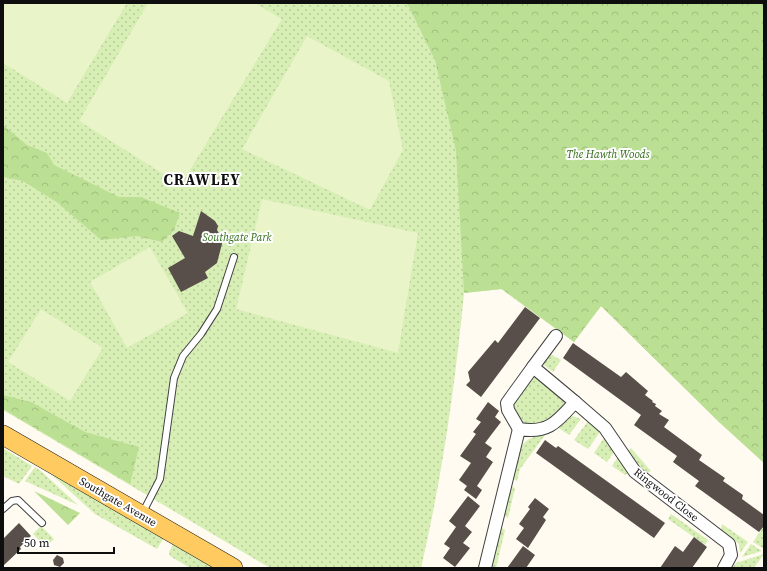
<svg xmlns="http://www.w3.org/2000/svg" width="767" height="571" font-family="'Source Serif 4',serif">
<style>
.green{fill:url(#green-dots)}
.forest{fill:url(#forest-crowns)}
.pitch{fill:#e9f4c8}
.building{fill:#584e4a}
.lines{fill:none;stroke-linecap:round;stroke-linejoin:round}
.service-casing{stroke:#414141;stroke-width:8}
.minor-casing{stroke:#414141;stroke-width:14}
.primary-casing{stroke:#1f1f1f;stroke-width:20}
.service{stroke:#fff;stroke-width:6}
.minor{stroke:#fff;stroke-width:12}
.primary{stroke:#ffca60;stroke-width:19}
.labels{text-anchor:middle;dominant-baseline:central;stroke-width:4;stroke-linejoin:round;paint-order:stroke}
.park-label{font-size:11px;font-style:italic;fill:#316d18;stroke:#fff}
.street-label{font-size:11px;fill:#0e0e0e;stroke:#fff}
.district-label{font-size:15px;font-weight:bold;letter-spacing:1px;fill:#0e0e0e;stroke:#fff}
</style>
<defs>
<pattern id="green-dots" width="8" height="8" patternUnits="userSpaceOnUse"><rect width="8" height="8" fill="#d7eeb5"/><path d="M2 2h.1M6 6h.1" fill="none" stroke="#b7cb9a" stroke-width="1.8" stroke-linecap="round"/></pattern>
<pattern id="forest-crowns" width="20" height="18" patternUnits="userSpaceOnUse"><rect width="20" height="18" fill="#bce093"/><path d="M2 6a3 3 0 1 1 6 0M12 15a3 3 0 1 1 6 0" fill="none" stroke="#a0bf7e"/></pattern>
</defs>
<rect width="100%" height="100%" fill="#fffbf0"/>
<g class="green">
<path d="M3 3H764V463L719 422 601 306 574 342 501 289 464 293C455 386 442 478 421 568H270L3 410Z"/>
<path d="M549 353 561 360 553 372 544 365 542 361Z"/>
<path d="M535 377 539 378 564 400C566 418 516 443 513 404L531 379Z"/>
<path d="M572 416 581 419 569 435 557 427Z"/>
<path d="M588 421 597 428 600 432 588 449 574 440Z"/>
<path d="M545 435 520 469 517 481 512 478C518 455 517 437 545 435Z"/>
<path d="M604 438 614 452 607 462 594 453Z"/>
<path d="M3 448 32 466 19 484 3 476Z"/>
<path d="M631 448 651 471 646 474 628 451Z"/>
<path d="M618 457 629 472 625 475 612 466Z"/>
<path d="M42 466 165 536 157 549 95 514Z"/>
<path d="M35 467 42 472 78 505 25 481Z"/>
<path d="M510 486 515 488 508 518 503 515Z"/>
<path d="M671 514 708 540 705 545 668 519Z"/>
<path d="M722 524 748 542 740 553 739 544 721 529Z"/>
<path d="M41 526 54 539 46 547 33 534Z"/>
<path d="M764 526V549L753 542Z"/>
<path d="M500 527 505 530 496 568H490Z"/>
<path d="M174 542 221 568H190L170 556 169 552Z"/>
<path d="M751 544 762 551 742 557Z"/>
<path d="M764 554 754 568H732L736 563Z"/>
</g>
<g class="forest">
<path d="M407 3H764V463L719 422 601 306 574 342 502 289 464 293 456 151 435 60Z"/>
<path d="M3 125 27 145 47 153 54 165 119 197H141L180 213 174 230 162 242 137 236 101 240 58 203 23 181 3 177Z"/>
<path d="M3 395 31 402 85 432 139 447 130 484 3 409Z"/>
<path d="M34 491 80 513 68 525Z"/>
</g>
<g class="pitch">
<path d="M3 3H127L67 103 3 63Z"/>
<path d="M148 3H255L282 19 181 185 79 121Z"/>
<path d="M307 36 389 81 403 150 370 210 242 149Z"/>
<path d="M262 199 418 233 398 353 236 309Z"/>
<path d="M150 247 188 313 127 348 90 282Z"/>
<path d="M41 309 103 348 70 401 8 362Z"/>
</g>
<g class="building">
<path d="M201 211 215 221 218 226 217 230 223 240 217 263 205 272 208 278 181 292 168 268 185 258 172 236 179 231 193 236Z"/>
<path d="M525 307 540 318 481 397 466 385 470 381 468 372 495 340 498 343Z"/>
<path d="M573 343 621 377 626 372 648 391 645 395 653 401 652 402 656 404 655 406 662 411 659 414 669 420 664 427 702 455 699 460 725 478 723 481 743 495 742 499 764 515V526L759 532 695 486 699 481 673 462 677 456 634 425 641 415 563 358Z"/>
<path d="M488 402 499 411 495 417 501 422 485 443 492 448 486 457 493 462 477 486 482 490 476 499 464 490 467 486 459 480 471 463 460 456 476 434 473 432 481 422 476 419Z"/>
<path d="M545 440 556 448 558 446 665 523 654 538 536 453Z"/>
<path d="M468 496 480 506 465 526 472 532 463 543 470 548 455 567 443 558 450 548 444 544 456 527 449 521Z"/>
<path d="M535 498 549 509 543 517 546 520 528 548 516 539 524 528 519 524 530 509 528 507Z"/>
<path d="M19 523 31 536 20 547 21 549 3 566V539Z"/>
<path d="M694 537 707 547 692 568H660L675 546 683 552Z"/>
<path d="M523 546 535 555 526 568H507Z"/>
<path d="M57 555 63 558 64 563 60 567 54 565 53 560Z"/>
</g>
<g class="lines">
<g class="service-casing">
<g id="service">
<path d="M3 509 12 501 18 500 42 523"/>
<path d="M142 514 160 479 174 378 183 356 201 334 217 309 234 257"/>
</g>
</g>
<g class="minor-casing">
<g id="minor">
<path d="M556 336 533 367 575 402"/>
<path d="M533 367 507 403 508 410 519 429C548 434 557 422 575 402L605 428 635 472 729 544 731 555 724 568"/>
<path d="M485 568 519 429"/>
</g>
</g>
<g class="primary-casing">
<path id="primary" d="M3 435 233 568"/>
</g>
<use href="#service" class="service"/>
<use href="#minor" class="minor"/>
<use href="#primary" class="primary"/>
</g>
<g class="labels">
<g class="park-label">
<text x="608" y="154">The Hawth Woods</text>
<text x="237" y="237">Southgate Park</text>
</g>
<g class="street-label">
<text transform="translate(666 495) rotate(38)">Ringwood Close</text>
<text transform="translate(118 502) rotate(30)">Southgate Avenue</text>
</g>
<g class="district-label">
<text x="202" y="179">CRAWLEY</text>
</g>
</g>
<rect width="767" height="571" fill="none" stroke="#0e0e0e" stroke-width="8"/>
<path d="M18 547v6h96v-6" fill="none" stroke="#0e0e0e" stroke-width="2"/>
<text x="24" y="547" font-size="12" fill="#0e0e0e" stroke="#ffffff" stroke-width="3" paint-order="stroke">50 m</text>
</svg>
